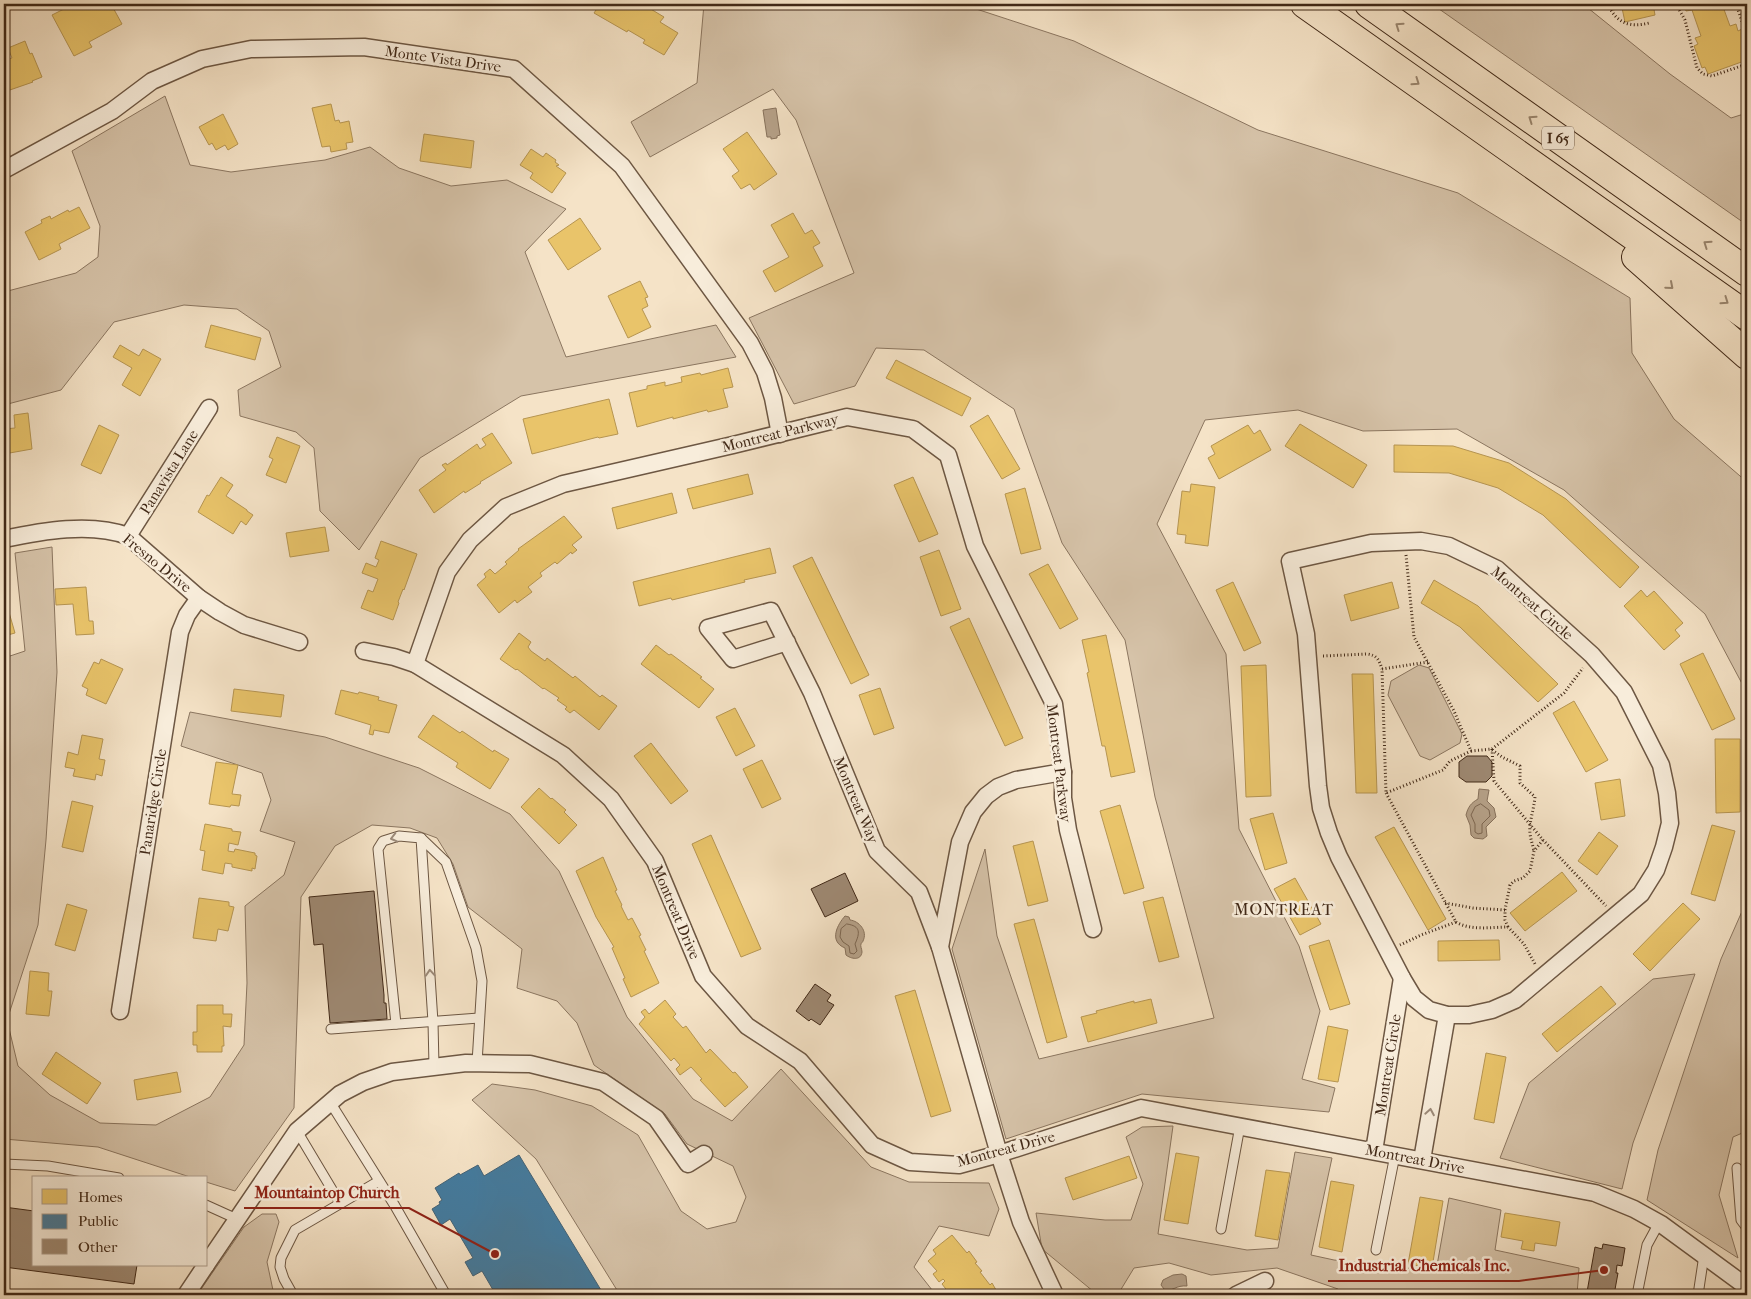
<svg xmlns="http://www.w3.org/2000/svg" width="1751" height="1299" font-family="'IM FELL French Canon',serif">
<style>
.green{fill:#d6c3a9;stroke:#8b7660}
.water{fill:#b7a38b;stroke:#87725d}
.homes{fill:#e9c46a;stroke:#b69551}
.public{fill:#457b9d;stroke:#446275}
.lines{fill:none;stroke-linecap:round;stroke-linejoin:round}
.shore{stroke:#7c6651;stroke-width:1}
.building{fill:#9e8973;stroke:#402817}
.lane-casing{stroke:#6d5743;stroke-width:11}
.street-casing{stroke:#6d5743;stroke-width:19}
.highway-casing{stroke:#402817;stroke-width:30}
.path{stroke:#402817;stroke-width:3;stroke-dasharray:1 2.5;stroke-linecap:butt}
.lane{stroke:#f8eddb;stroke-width:9}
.street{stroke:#f8eddb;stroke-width:16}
.highway{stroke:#f5e3c7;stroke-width:28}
.oneway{stroke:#9a866f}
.oneway2{stroke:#9c8a79}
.labels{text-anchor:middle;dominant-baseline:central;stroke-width:5;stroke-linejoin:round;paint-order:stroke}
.shield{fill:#f8eddb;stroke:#776352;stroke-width:1}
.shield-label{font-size:14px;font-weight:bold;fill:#402817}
.street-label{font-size:15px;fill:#402817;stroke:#f8eddb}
.neighbourhood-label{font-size:16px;letter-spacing:1px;fill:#402817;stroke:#f8eddb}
.leader{fill:none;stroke:#8f2418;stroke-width:2}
.callout-dot{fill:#8f2418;stroke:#f8eddb;stroke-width:2}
.callout-label{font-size:16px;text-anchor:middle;font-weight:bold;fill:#8f2418;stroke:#f8eddb;stroke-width:5;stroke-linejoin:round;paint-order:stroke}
</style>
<rect width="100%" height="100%" fill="#f5e3c7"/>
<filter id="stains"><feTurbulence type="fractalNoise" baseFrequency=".004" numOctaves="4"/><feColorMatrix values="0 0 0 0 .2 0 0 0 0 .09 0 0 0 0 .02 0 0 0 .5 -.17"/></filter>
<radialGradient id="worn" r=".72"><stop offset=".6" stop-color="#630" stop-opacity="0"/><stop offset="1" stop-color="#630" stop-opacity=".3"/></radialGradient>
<g class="green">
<path d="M704 4H961L1074 41 1258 130 1458 193 1630 298 1632 353 1674 419 1747 482V693L1705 614 1564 490 1457 429 1363 431 1298 410 1205 420 1157 524 1226 654 1239 829 1299 946 1320 1011 1302 1079 1335 1088 1329 1112 1142 1094 1006 1139 952 949 985 849 997 936 1039 1059 1214 1018 1155 797 1125 640 1062 543 1014 409 924 350 876 348 855 386 794 404 749 318 854 273 796 120 773 89 650 157 631 122 697 83Z"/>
<path d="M1432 4H1583L1670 74 1731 118 1747 113V225Z"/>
<path d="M165 96 190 165 231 172 325 160 370 147 399 168 451 186 507 180 566 209 525 252 566 357 716 325 736 357 521 396 420 458 359 550 320 511 314 448 296 432 240 416 238 390 281 367 269 331 237 309 184 305 114 322 61 390 4 405V292L76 273 98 257 100 226 72 151Z"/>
<path d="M52 547 57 672 46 840 38 925 7 1020 18 1066 50 1095 100 1123 156 1125 210 1097 244 1045 247 983 245 906 284 875 295 842 260 831 271 800 262 773 181 746 190 712 325 737 419 768 510 814 559 871 627 1017 693 1099 732 1121 781 1069 871 1167 909 1182 989 1183 999 1209 989 1236 939 1226 914 1267 936 1295H620L536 1159 472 1100 492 1084 535 1090 592 1106 638 1135 681 1211 707 1229 736 1222 746 1197 733 1166 687 1144 665 1114 594 1065 577 1023 557 1001 517 988 522 949 468 907 453 864 437 838 410 828 372 825 335 846 301 897 294 1108 235 1191 206 1182V1178H193L98 1147 4 1139V658L25 651 15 553Z"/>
<path d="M1419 665 1429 668 1462 734 1460 743 1430 760 1420 756 1388 695 1391 681Z"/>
<path d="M1747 900V1131L1733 1137 1719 1195 1738 1258 1647 1200 1658 1150 1721 959Z"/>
<path d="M1695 974 1633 1143 1622 1189 1500 1158 1529 1083 1653 979Z"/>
<path d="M1173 1126 1158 1234 1247 1250 1278 1248 1295 1152 1332 1158 1311 1255 1334 1260 1436 1271 1449 1198 1501 1210 1495 1250 1579 1268 1577 1295H1343L1338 1289 1277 1268 1211 1275 1169 1263 1134 1268 1120 1291 1094 1292 1042 1249 1036 1213 1105 1220H1131L1143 1184 1126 1137 1142 1127Z"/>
<path d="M262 1214H276L279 1222 267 1262 274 1295H197L244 1227Z"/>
</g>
<g class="water">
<path d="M776 108 780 135 777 136V138L771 139V137H767L763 110Z"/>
<path d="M1479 789 1489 790 1487 801 1494 808 1496 817 1486 827 1487 836 1483 839 1474 838 1471 835 1470 825 1466 815C1468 807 1471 803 1478 799Z"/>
<path d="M845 916 849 917 850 920C859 921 868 931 863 941 863 942 861 943 861 944 860 946 862 949 862 952 861 961 851 959 846 955L845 948C828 941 838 924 845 916Z"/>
<path d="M1182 1274 1186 1276 1187 1286C1176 1285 1173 1291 1163 1292L1164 1289 1161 1285 1163 1280 1173 1275Z"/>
</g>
<g class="homes">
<path d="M74 4H111L122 24 89 42 92 47 74 56 52 15Z"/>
<path d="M592 4H648L649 8 664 17 660 22 678 33 664 55 643 43 645 40 628 30 627 32 594 13 598 7Z"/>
<path d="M1611 4H1653L1655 15 1625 22 1622 8 1613 10Z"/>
<path d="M1680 4H1722L1730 26 1736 24 1738 31 1742 29 1747 45V52L1746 53 1747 60 1708 74 1705 67 1702 68 1694 46 1698 44 1695 38 1701 36 1692 10 1686 11 1684 5 1680 6Z"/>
<path d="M25 41 30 54 32 53 42 77 32 81 33 82 4 92V60L12 58 8 48Z"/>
<path d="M331 104 335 121 339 120 340 123 349 121 353 142 346 143 347 149 331 152 330 146 322 147 312 108Z"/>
<path d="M223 114 238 144 228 150 225 145 216 150 212 143 209 145 199 127Z"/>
<path d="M747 132 777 174 754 190 750 184 741 189 732 176 739 171 723 149Z"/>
<path d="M424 134 474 141 471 168 420 161Z"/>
<path d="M531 149 543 157 546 153 556 160 555 162 559 165 556 166 566 173 552 193 530 178 533 173 520 165Z"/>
<path d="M79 207 90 228 59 244 61 249 39 260 25 232 42 223 41 220 50 216 51 219 68 210 69 212Z"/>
<path d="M793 213 805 234 812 230 820 243 813 247 823 266 775 292 763 271 789 257 771 225Z"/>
<path d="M580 218 601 249 568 270 548 240Z"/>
<path d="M640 281 648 297 645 298 648 306 642 309 651 327 628 338 608 296Z"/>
<path d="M211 325 261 338 255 360 205 347Z"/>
<path d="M120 345 139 356 143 349 161 359 140 396 122 385 132 368 113 357Z"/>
<path d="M896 360 971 398 962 416 886 378Z"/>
<path d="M728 368 733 387 723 389 728 407 708 412 707 410 673 419V417L637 427 629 393 647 389V386L665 382V386L682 382 681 377 700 373 701 375Z"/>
<path d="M609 399 618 434 599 438 598 437 532 454 523 419Z"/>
<path d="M28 413 32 449 4 454V429L15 428 14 415Z"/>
<path d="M988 415 1020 469 1002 479 970 426Z"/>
<path d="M1300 424 1367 465 1353 488 1285 446Z"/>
<path d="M99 425 119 435 101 474 81 465Z"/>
<path d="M1248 425 1254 434 1260 430 1271 450 1219 479 1208 458 1215 454 1211 446Z"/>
<path d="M492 433 512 463 480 482 481 483 465 493 464 491 434 513 419 490 446 470 442 465 446 463 447 465 477 444 480 449 486 445 482 439Z"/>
<path d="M277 437 300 446 286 483 266 475 273 459 269 457Z"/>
<path d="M1394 445 1453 446 1509 463 1566 499 1639 567 1620 588 1543 515 1498 488 1449 473 1394 472Z"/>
<path d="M748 474 753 494 693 509 687 489Z"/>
<path d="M221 477 233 485 226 496 247 510V511L253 515 246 525 241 521 233 534 198 512 207 495 209 496Z"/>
<path d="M913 477 938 534 919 542 894 485Z"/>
<path d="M1191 484 1215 487 1208 546 1185 543 1186 535 1177 534 1182 491 1190 492Z"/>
<path d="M1025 488 1041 549 1021 554 1005 494Z"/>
<path d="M672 493 677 513 617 529 612 508Z"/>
<path d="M564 516 582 537 572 545 577 550 572 554 571 552 557 564 555 562 540 573 542 576 528 587 532 592 517 603 515 600 499 613 477 585 486 577 484 574 490 569 495 574 507 564 505 562 519 550 518 549Z"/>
<path d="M325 527 329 551 290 557 286 533Z"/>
<path d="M381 541 417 554 404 590 403 589 398 602 399 603 393 620 361 608 368 590 373 592 378 579 362 573 366 563 376 567 379 560 375 558Z"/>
<path d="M770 548 776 573 744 580 745 582 672 600 671 598 639 606 633 582Z"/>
<path d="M939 550 961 609 941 616 920 557Z"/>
<path d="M812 557 869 675 851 684 793 566Z"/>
<path d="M1048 564 1078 619 1060 629 1029 574Z"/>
<path d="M1434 580 1478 606 1558 684 1538 702 1460 627 1421 603Z"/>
<path d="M1233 582 1261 643 1244 651 1216 590Z"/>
<path d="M1392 582 1399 608 1351 621 1344 595Z"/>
<path d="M86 587 89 621H93L94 634 76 635 73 604 56 605 55 589Z"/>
<path d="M1641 590 1647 597 1654 591 1683 623 1675 630 1680 636 1664 650 1624 606Z"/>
<path d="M6 602 15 633 4 636V603Z"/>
<path d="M969 618 1023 738 1005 746 950 627Z"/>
<path d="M519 633 531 642 528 647 531 651 545 661 547 658 573 678 575 676 600 697 602 695 617 706 599 730 574 710 570 713 565 709 567 707 557 700 559 698 544 688 543 689 517 669 516 670 500 659Z"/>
<path d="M1106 635 1135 772 1111 777 1105 746H1102L1087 673 1089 672 1082 640Z"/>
<path d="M656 645 669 655 671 654 702 677 700 678 714 689 699 708 641 664Z"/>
<path d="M1703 653 1735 719 1712 730 1680 664Z"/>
<path d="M101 659 123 669 106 704 86 695 88 689 82 686 94 662 99 664Z"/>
<path d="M1266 665 1271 796 1246 797 1241 666Z"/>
<path d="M1352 674H1373L1377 793H1356Z"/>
<path d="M880 688 894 728 874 735 859 695Z"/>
<path d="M234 689 284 695 281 717 231 711Z"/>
<path d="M341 690 358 694 359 692 379 697 378 700 397 705 389 733 374 730 373 735 369 734 371 725 335 714Z"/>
<path d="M1574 701 1608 760 1586 772 1553 713Z"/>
<path d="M735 708 755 746 736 756 716 717Z"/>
<path d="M433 715 460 733 462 731 493 752 494 750 509 759 490 789 456 767 458 763 418 737Z"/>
<path d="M82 735 103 739 99 759 105 760 102 776 96 774 95 780 73 776 75 769 65 767 68 752 78 755Z"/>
<path d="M1715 739H1740V812L1716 813Z"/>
<path d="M651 743 688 791 671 804 634 756Z"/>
<path d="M762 760 781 799 762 808 743 769Z"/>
<path d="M216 762 238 765 232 794 241 795 239 806 231 805 230 807 209 804Z"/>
<path d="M1620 779 1625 816 1601 820 1595 783Z"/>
<path d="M539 788 551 799 552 798 566 810 564 812 577 825 559 844 521 807Z"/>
<path d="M72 801 93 806 83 852 62 847Z"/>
<path d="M1120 805 1144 888 1124 894 1100 811Z"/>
<path d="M1273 813 1287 863 1265 870 1250 819Z"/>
<path d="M205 824 232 829V831L241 832 238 845 229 843 228 851 234 852 235 849 255 853V855L257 856 255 869 252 868V871L232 867V864L225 863 223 874 202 870 205 851 200 850Z"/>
<path d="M1712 825 1735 831 1715 901 1691 894Z"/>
<path d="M1394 827 1446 919 1428 930 1375 837Z"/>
<path d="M1599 832 1618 846 1597 875 1578 861Z"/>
<path d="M711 835 761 949 741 957 692 844Z"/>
<path d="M1033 841 1048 901 1028 906 1013 846Z"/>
<path d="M603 857 617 890 615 891 622 905 621 906 628 920 632 918 641 935 639 936 646 950 644 951 659 983 631 997 623 979 625 978 612 948 614 947 596 917 576 871Z"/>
<path d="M1562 872 1577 891 1525 931 1510 913Z"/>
<path d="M1295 878 1321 924 1300 935 1274 889Z"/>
<path d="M1163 897 1179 957 1159 962 1143 902Z"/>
<path d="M199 898 229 902V906L234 907 228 931 218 929 216 941 193 938Z"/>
<path d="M1683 903 1700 919 1650 971 1633 954Z"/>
<path d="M67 904 87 910 75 951 55 945Z"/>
<path d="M1034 919 1067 1037 1047 1043 1014 924Z"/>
<path d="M1329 940 1350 1004 1330 1010 1309 946Z"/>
<path d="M1499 940 1500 960 1438 961V941Z"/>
<path d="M30 971 49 973 48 991H52L49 1016 26 1014Z"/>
<path d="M1601 986 1616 1004 1557 1052 1542 1034Z"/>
<path d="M915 990 951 1111 931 1117 895 996Z"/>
<path d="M1151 999 1157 1023 1088 1042 1081 1017 1097 1013 1096 1011 1134 1001V1003Z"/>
<path d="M665 1000 676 1014 673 1017 683 1028 686 1026 706 1053 710 1049 733 1073 735 1072 748 1087 725 1107 700 1080 702 1079 691 1067 680 1075 676 1069 680 1065 674 1058 671 1061 639 1024 645 1017 641 1012 645 1009 649 1014Z"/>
<path d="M197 1005H223V1014H232L231 1027 223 1026 224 1046H222V1052H197V1045H193V1032H197Z"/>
<path d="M1328 1026 1348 1030 1338 1082 1318 1079Z"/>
<path d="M56 1052 101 1083 87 1104 42 1074Z"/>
<path d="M1486 1053 1506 1057 1494 1123 1474 1119Z"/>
<path d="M177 1072 181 1092 137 1100 134 1080Z"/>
<path d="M1176 1153 1199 1157 1188 1224 1164 1220Z"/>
<path d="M1129 1156 1137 1178 1073 1200 1065 1178Z"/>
<path d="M1266 1170 1290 1173 1278 1240 1255 1236Z"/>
<path d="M1331 1181 1354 1185 1342 1252 1319 1247Z"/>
<path d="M1420 1197 1443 1201 1432 1268 1408 1264Z"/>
<path d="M1505 1213 1560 1222 1556 1246 1535 1243 1534 1251 1521 1249 1523 1241 1501 1237Z"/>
<path d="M952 1235 967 1253 969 1251 977 1262 975 1263 982 1271 980 1272 990 1285 992 1283 999 1295H955L957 1294 953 1290 949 1293 942 1284 945 1281 943 1279 939 1282 933 1274 937 1271 928 1261 936 1254 933 1250Z"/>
</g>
<path class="public" d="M519 1155 604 1295H496L482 1271 473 1276 465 1262 473 1258 450 1219 441 1225 432 1209 440 1204 439 1202 442 1200 435 1188 459 1173 460 1175 478 1165 484 1176Z"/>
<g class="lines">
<g class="shore">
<path d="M1481 804 1489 810 1490 816 1482 824V833L1478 834 1475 832V824L1471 815 1475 807Z"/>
<path d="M847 924C861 926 860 933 855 944L857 951 854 954 850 953 849 946 843 942 840 937 841 929Z"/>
</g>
</g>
<g class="building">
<path d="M1467 756H1487L1492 762V776L1486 782H1466L1459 777V762Z"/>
<path d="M845 873 858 901 825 917 811 889Z"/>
<path d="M374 891 384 995V1003H386L387 1019 330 1023 323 944 314 945 309 897Z"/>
<path d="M815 984 831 995 827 1001 834 1005 820 1025 811 1019 809 1021 796 1011Z"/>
<path d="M4 1207 34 1211V1265H137L134 1284 4 1267Z"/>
<path d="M1603 1244 1625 1248 1622 1266 1617 1265 1616 1273H1618L1614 1295 1587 1292 1595 1247 1602 1249Z"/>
</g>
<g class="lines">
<g class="lane-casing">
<g id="lane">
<path d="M421 838 446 862 476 948 482 981 477 1063"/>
<path d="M396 1024 378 849 383 841 399 836 421 838 433 1022 434 1066"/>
<path d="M331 1029 479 1018"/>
<path d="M330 1102 395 1206 446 1295"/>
<path d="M297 1131 340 1203"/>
<path d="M4 1164 48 1166 119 1178"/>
<path d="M1737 1168 1741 1220 1747 1228"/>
<path d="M206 1205 237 1219"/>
<path d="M1221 1229 1240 1126"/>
<path d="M1376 1250 1395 1155"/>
<path d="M293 1295 284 1279 280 1267 281 1258 295 1230 379 1181"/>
<path d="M1637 1295 1647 1245 1659 1223"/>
<path d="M1698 1295 1704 1255"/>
</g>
</g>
<g class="street-casing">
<g id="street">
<path d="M4 170 112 111 152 81 202 59 251 49 364 47 514 69 622 166 750 343 765 372 773 398 780 434"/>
<path d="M128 536 209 408"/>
<path d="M4 539C42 531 91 522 128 536L199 598 220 612 244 625 299 642"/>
<path d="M1421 541 1449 546 1497 569 1592 655 1624 692 1661 765 1667 793 1670 823 1664 847 1656 870 1641 894 1515 1000 1492 1010 1469 1015H1447L1429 1010 1414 998 1402 978 1339 857 1329 833 1321 808 1318 786 1306 634 1290 561 1371 543Z"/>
<path d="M787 642 733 659 708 628 771 611 812 693 877 851 919 892 940 947"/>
<path d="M364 651 394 657 415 664 563 755 611 799 655 861 703 976 747 1026 800 1061 872 1145 910 1162 959 1165 999 1154 1141 1108 1595 1193 1634 1209 1661 1224 1747 1287"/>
<path d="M415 664 447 572 470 540 506 507 563 484 733 445 847 417 913 429 948 455 975 546 1054 704 1063 772V798L1068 830 1093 929"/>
<path d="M120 1011 180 632 187 615 199 598"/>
<path d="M1374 1151 1402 978"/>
<path d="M1422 1160 1447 1015"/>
<path d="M206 1265 297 1131 340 1094 363 1082 392 1072 466 1063 530 1064 603 1082 656 1118 688 1164 704 1154"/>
<path d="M186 1295 206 1265"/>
<path d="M1055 1295 1021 1222 999 1154 940 947 960 842 973 812 986 796 998 787 1016 780 1063 772"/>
<path d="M1236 1295 1265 1281"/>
</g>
</g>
<g class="highway-casing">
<g id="highway">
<path d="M1305 4 1747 316"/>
<path d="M1369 4 1747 272"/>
<path d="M1636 257 1747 355"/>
</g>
</g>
<g class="path">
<path d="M1608 4C1616 23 1630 28 1649 23"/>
<path d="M1676 4 1685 20 1697 68 1703 74 1712 76 1747 64"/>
<path d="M1736 4 1747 36"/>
<path d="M1406 555 1414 637 1454 711 1471 751 1492 749 1564 693 1583 668"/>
<path d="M1323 656 1367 654C1377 655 1379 660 1382 669"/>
<path d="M1428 662 1382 669 1386 793 1443 770 1450 761 1471 751"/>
<path d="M1492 749 1494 781 1543 840 1606 906"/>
<path d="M1492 750 1502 757 1520 766V783L1535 797C1534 808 1531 816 1530 826 1529 835 1532 842 1534 851"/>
<path d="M1386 793 1456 922 1421 935 1400 945"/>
<path d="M1445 903 1473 908 1505 910V920L1508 927"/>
<path d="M1505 910 1510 885 1514 881 1523 878 1530 871 1534 851 1543 840"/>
<path d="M1456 922C1471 931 1492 927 1508 927L1524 944 1535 964"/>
</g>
<use href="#lane" class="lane"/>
<use href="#street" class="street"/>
<use href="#highway" class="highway"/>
</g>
<defs><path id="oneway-chevron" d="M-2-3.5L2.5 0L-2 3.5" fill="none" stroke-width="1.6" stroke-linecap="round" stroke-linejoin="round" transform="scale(1.25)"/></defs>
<g class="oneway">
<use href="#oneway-chevron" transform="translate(1399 26) rotate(-145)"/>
<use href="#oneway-chevron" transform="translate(1416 82) rotate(35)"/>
<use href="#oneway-chevron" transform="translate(1532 119) rotate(-145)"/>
<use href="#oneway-chevron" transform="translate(1707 244) rotate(-145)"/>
<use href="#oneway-chevron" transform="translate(1670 286) rotate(41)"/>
<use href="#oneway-chevron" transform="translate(1725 301) rotate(35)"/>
</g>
<g class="oneway2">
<use href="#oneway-chevron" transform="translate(394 838) rotate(166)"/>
<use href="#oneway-chevron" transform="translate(430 973) rotate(-94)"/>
<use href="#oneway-chevron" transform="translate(1430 1112) rotate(-80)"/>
</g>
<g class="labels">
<rect class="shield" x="1542" y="126.5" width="32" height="23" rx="4"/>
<g class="shield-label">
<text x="1558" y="138">I 65</text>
</g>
<g class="street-label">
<text transform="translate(443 59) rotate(8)">Monte Vista Drive</text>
<text transform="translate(780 433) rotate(-14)">Montreat Parkway</text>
<text transform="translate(169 472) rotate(-58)">Panavista Lane</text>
<text transform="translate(157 563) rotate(39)">Fresno Drive</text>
<text transform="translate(1532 603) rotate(41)">Montreat Circle</text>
<text transform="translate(1059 763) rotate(83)">Montreat Parkway</text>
<text transform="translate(856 800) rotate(67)">Montreat Way</text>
<text transform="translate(153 802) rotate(-81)">Panaridge Circle</text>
<text transform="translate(676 912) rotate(67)">Montreat Drive</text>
<text transform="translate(1388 1065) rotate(-81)">Montreat Circle</text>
<text transform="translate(1006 1149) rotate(-15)">Montreat Drive</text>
<text transform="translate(1415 1159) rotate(11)">Montreat Drive</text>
</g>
<g class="neighbourhood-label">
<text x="1284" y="909">MONTREAT</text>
</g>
</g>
<path class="leader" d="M495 1254L409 1208H244M1604 1270L1519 1281H1328"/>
<g class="callout-dot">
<circle cx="495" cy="1254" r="5"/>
<circle cx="1604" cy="1270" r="5"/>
</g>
<g class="callout-label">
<text x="327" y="1198">Mountaintop Church</text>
<text x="1424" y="1271">Industrial Chemicals Inc.</text>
</g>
<rect width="1751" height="1299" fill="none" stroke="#f5e3c7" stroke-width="20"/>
<rect x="5" y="5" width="1741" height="1289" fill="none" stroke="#402817" stroke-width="2.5"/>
<rect x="10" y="10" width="1731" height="1279" fill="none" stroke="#402817"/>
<rect x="32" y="1176" width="175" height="90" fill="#f8eddb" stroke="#ae9e8d"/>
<rect x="42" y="1189" width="25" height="15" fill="#e9c46a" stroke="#ae9e8d"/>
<text x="78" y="1202" font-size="15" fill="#402817">Homes</text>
<rect x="42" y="1214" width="25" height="15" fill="#457b9d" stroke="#ae9e8d"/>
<text x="78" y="1226" font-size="15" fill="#402817">Public</text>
<rect x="42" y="1239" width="25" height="15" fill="#9e8973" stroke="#ae9e8d"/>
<text x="78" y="1252" font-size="15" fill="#402817">Other</text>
<rect width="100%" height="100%" filter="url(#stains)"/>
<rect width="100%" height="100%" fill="url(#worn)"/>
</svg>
